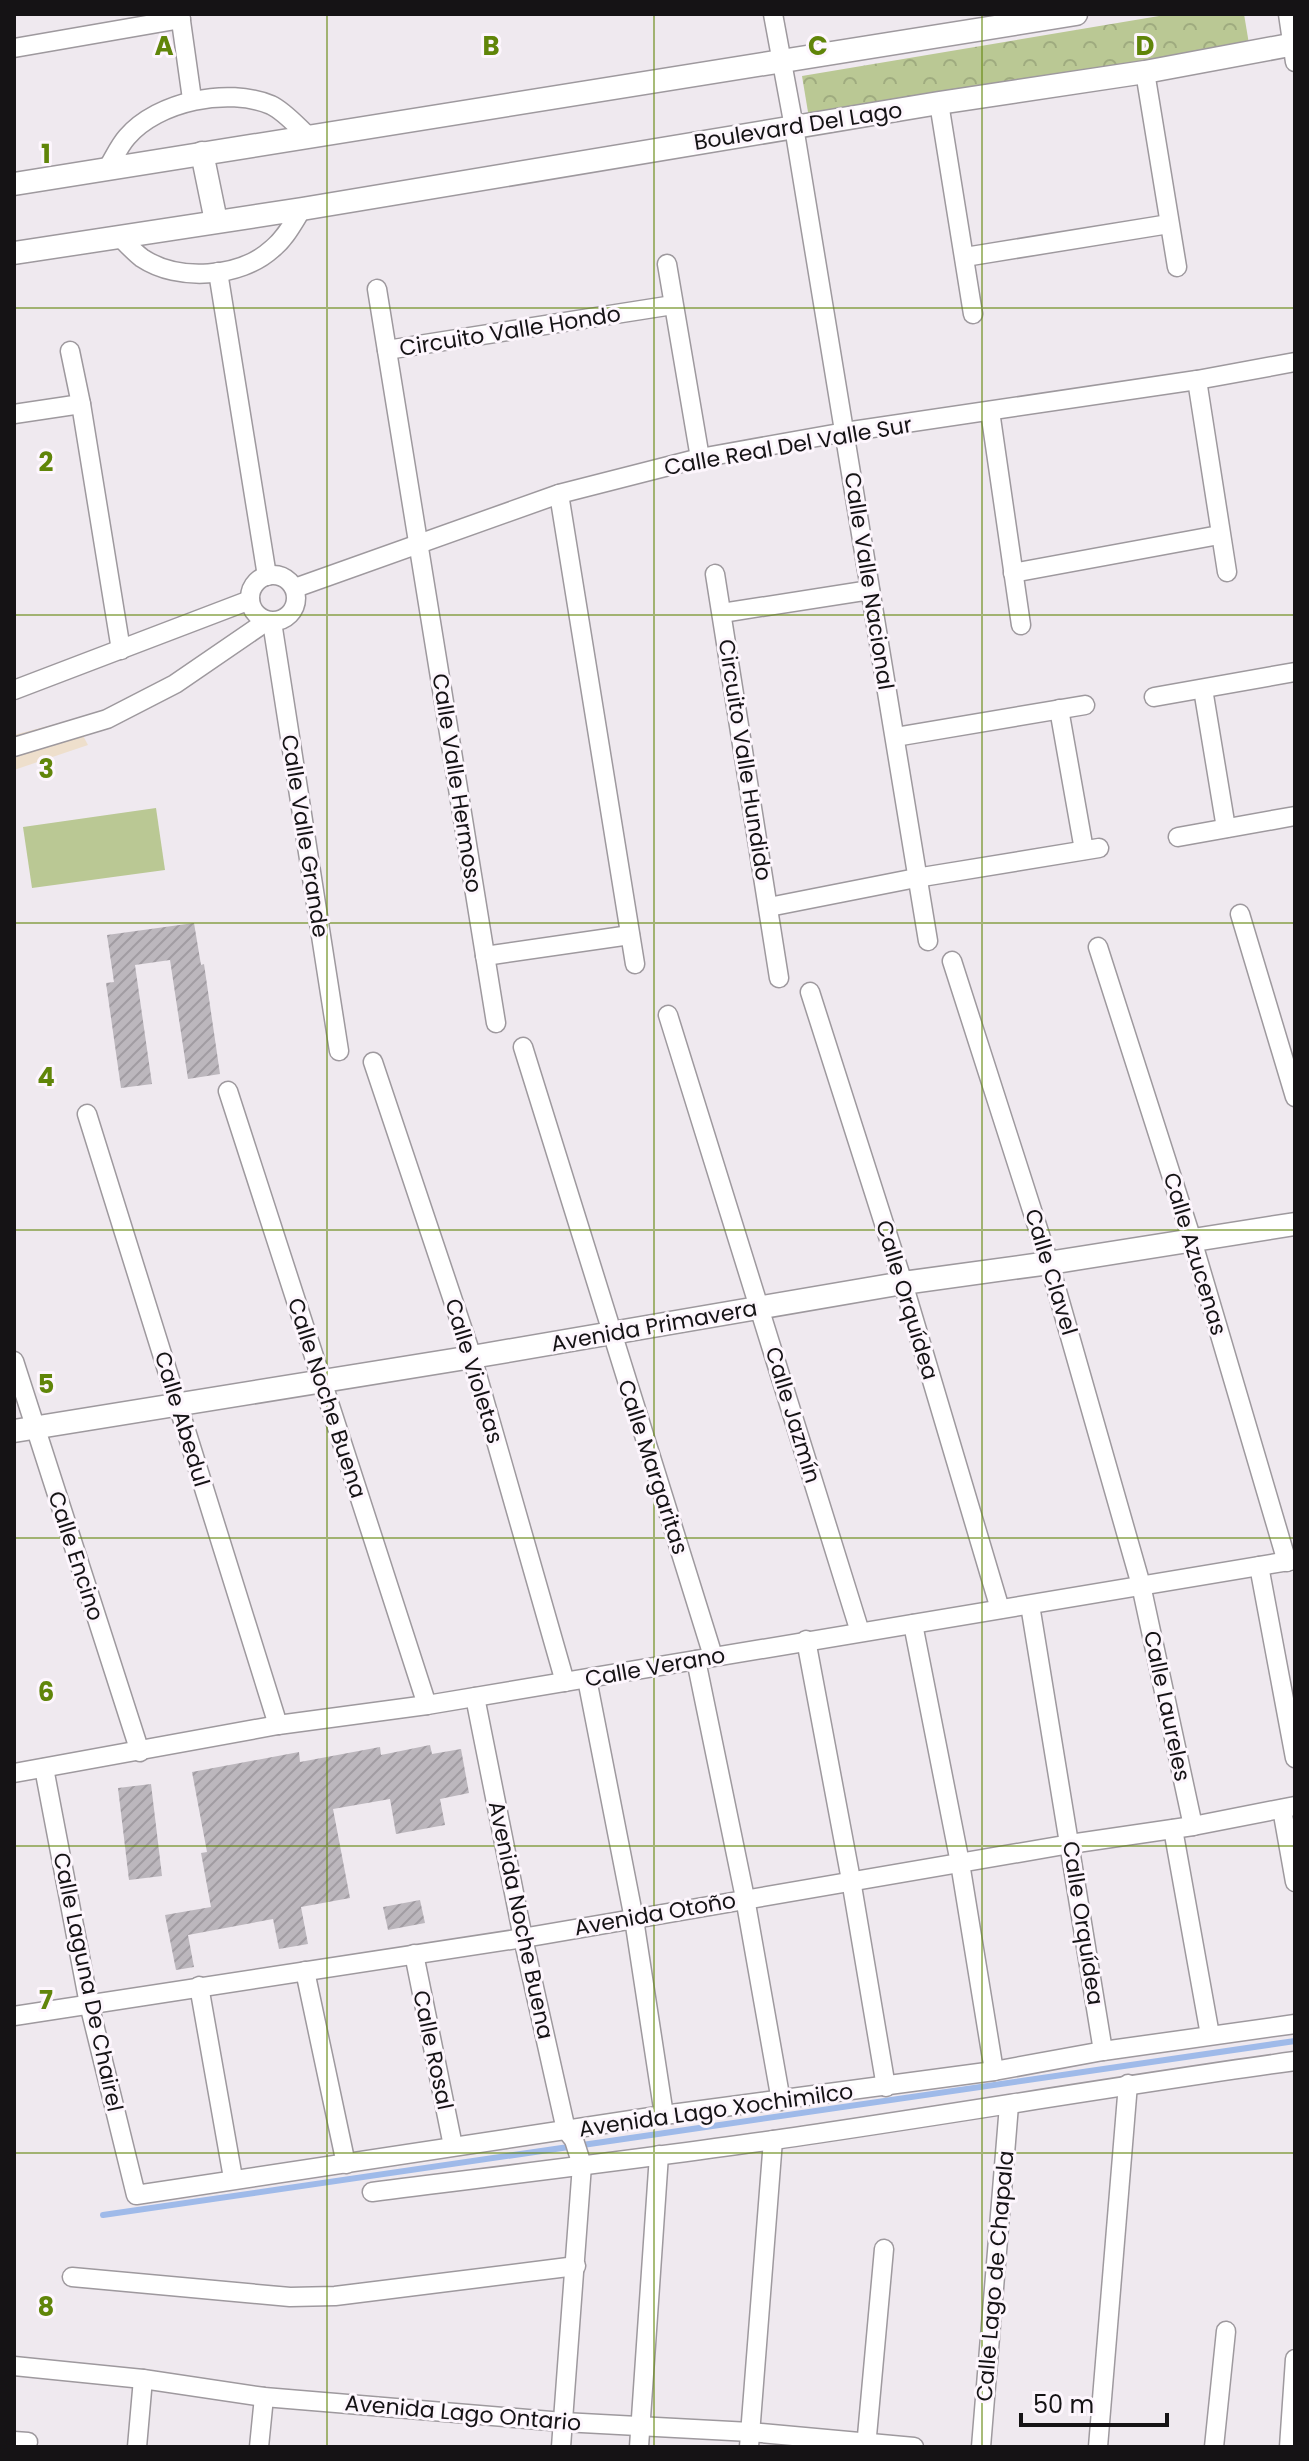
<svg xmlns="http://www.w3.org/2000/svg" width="1309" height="2461" font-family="Poppins,sans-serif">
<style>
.commercial{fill:#eedfcc}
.forest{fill:url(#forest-crowns)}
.pitch{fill:#bac894}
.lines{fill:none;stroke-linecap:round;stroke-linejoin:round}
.stream{stroke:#9fbae9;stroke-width:6}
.building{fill:url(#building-hatch)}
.minor-casing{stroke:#9e999e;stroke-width:21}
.tertiary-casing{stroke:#9e999e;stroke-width:25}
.minor{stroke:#fff;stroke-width:18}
.tertiary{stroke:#fff;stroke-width:22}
.grid{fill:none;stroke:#608509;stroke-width:2;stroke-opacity:0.55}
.labels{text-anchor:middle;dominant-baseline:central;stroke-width:6;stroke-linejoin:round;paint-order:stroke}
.street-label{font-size:22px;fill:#151315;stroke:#fdf6fd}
.grid-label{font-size:26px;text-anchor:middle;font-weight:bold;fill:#608509;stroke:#fdf6fd;stroke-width:6;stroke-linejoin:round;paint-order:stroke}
</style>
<defs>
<pattern id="forest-crowns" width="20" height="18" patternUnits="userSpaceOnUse" patternTransform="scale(2)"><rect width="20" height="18" fill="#bac894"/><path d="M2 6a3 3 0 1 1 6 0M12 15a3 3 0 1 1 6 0" fill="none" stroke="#9fab7f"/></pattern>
<pattern id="building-hatch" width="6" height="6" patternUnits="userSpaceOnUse" patternTransform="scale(2)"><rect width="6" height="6" fill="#bcb7bd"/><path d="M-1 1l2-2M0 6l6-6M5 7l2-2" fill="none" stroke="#a19ca2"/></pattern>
</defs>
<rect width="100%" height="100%" fill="#efe9ef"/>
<path class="commercial" d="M74 719 88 745 14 770V735Z"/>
<path class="forest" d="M1171 14H1244L1249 44 809 118 802 76Z"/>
<path class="pitch" d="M156 808 165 870 32 888 23 827Z"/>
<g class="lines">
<path class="stream" d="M103 2215 1295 2041"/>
</g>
<g class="building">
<path d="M194 923 201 965 204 964 220 1074 188 1079 170 960 135 965 152 1084 121 1088 106 983 114 982 107 935Z"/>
<path d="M430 1745 432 1754 461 1749 469 1793 440 1799 445 1825 396 1834 390 1799 333 1809 350 1898 301 1907 308 1944 279 1949 273 1919 188 1935 194 1967 176 1970 165 1915 211 1907 201 1853 207 1852 192 1772 299 1752 300 1762 380 1747 381 1755Z"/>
<path d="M151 1784 162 1876 129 1880 118 1788Z"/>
<path d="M420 1900 425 1923 388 1930 383 1907Z"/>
</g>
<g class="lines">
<g class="minor-casing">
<g id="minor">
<path d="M180 14 192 99"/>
<path d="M773 14 794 127 928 941"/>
<path d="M1288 14 1295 62"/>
<path d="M14 48 181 19"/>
<path d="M1145 72 1177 267"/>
<path d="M939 103 973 314"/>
<path d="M107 169C114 158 119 146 127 137 158 101 228 87 271 105 284 111 298 127 309 137"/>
<path d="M119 236C126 243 134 252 142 258 178 282 240 278 272 249 285 239 293 223 302 209"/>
<path d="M965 257 1169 224"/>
<path d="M667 264 700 458"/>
<path d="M218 272 267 576"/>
<path d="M377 289 496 1023"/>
<path d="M387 350 673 305"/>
<path d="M70 351 81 404 121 650"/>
<path d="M1197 380 1227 572"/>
<path d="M990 411 1021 625"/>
<path d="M14 414 81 404"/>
<path d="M559 494 635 964"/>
<path d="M1013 573 1219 535"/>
<path d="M715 574 779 978"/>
<circle cx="273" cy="598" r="23"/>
<path d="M295 588 559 494 700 458 845 432 1197 380 1295 362"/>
<path d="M722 613 870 590"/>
<path d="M272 622 339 1051"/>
<path d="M1203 689 1226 828"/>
<path d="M14 690 250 600"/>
<path d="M1154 697 1295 672"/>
<path d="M1059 709 1084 850"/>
<path d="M895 737 1085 705"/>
<path d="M14 747 107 719 175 684 267 621"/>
<path d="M1178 837 1295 816"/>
<path d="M769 907 916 878 1099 848"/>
<path d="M1240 914 1295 1097"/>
<path d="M1098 947 1192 1240 1287 1562"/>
<path d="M485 956 630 935"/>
<path d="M952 961 1049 1263 1141 1585 1193 1826"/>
<path d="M810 992 903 1283 1000 1609"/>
<path d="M668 1015 860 1632"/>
<path d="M523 1047 713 1656"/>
<path d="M373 1062 472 1357 565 1682"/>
<path d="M228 1091 427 1705"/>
<path d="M87 1114 278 1725"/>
<path d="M14 1361 140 1752"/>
<path d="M1259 1566 1295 1758"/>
<path d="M1030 1605 1103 2051"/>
<path d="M913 1624 960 1863 994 2071"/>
<path d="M806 1640 851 1880 886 2087"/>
<path d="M696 1660 745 1898 781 2101"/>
<path d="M587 1679 634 1919 664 2115"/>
<path d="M475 1697 523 1938 566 2130 574 2140 582 2165 561 2447"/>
<path d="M44 1768 89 2004 136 2195 664 2115 994 2071 1103 2051 1295 2024"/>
<path d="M14 1773 278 1725 427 1705 1295 1560"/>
<path d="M1282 1809 1295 1882"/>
<path d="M1173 1829 1210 2035"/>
<path d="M414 1954 453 2146"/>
<path d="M305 1971 346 2164"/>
<path d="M199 1986 233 2178"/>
<path d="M14 2016 523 1938 1070 1844 1193 1826 1295 1806"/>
<path d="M372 2192C506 2175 641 2159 774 2140 948 2115 1121 2085 1295 2061"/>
<path d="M72 2277 290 2297 335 2296 576 2266"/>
<path d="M14 2366 143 2379 264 2397 563 2422 750 2432 914 2447"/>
<path d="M14 2441 28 2442"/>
<path d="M137 2447 143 2379"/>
<path d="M259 2447 264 2397"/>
<path d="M639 2447 659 2155"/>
<path d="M749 2447 773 2140"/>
<path d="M866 2447 884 2249"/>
<path d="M981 2447 1009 2105"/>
<path d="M1098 2447 1128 2084"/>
<path d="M1214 2447 1226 2331"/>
<path d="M1289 2447 1295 2359"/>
</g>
</g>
<g class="tertiary-casing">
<g id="tertiary">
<path d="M202 153 216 221"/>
<path d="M14 184 1076 14"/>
<path d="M14 253 302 209 939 103 1145 72 1295 44"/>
<path d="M14 1431 472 1357 903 1283 1049 1263 1295 1224"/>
</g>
</g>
<use href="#minor" class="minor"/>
<use href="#tertiary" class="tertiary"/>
</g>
<path class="grid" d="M327 14V2447M654 14V2447M982 14V2447M14 308H1295M14 615H1295M14 923H1295M14 1230H1295M14 1538H1295M14 1846H1295M14 2153H1295"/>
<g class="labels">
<g class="street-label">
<text transform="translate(798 126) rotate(-9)">Boulevard Del Lago</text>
<text transform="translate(510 331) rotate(-9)">Circuito Valle Hondo</text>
<text transform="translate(788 446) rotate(-10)">Calle Real Del Valle Sur</text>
<text transform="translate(869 581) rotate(81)">Calle Valle Nacional</text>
<text transform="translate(745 760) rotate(81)">Circuito Valle Hundido</text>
<text transform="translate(457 783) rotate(81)">Calle Valle Hermoso</text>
<text transform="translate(305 836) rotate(81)">Calle Valle Grande</text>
<text transform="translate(1195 1254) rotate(73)">Calle Azucenas</text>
<text transform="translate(1051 1272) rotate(73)">Calle Clavel</text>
<text transform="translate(907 1300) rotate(73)">Calle Orquídea</text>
<text transform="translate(654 1326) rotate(-10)">Avenida Primavera</text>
<text transform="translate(474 1371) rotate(73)">Calle Violetas</text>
<text transform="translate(327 1398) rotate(72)">Calle Noche Buena</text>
<text transform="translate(793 1415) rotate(73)">Calle Jazmín</text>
<text transform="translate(182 1419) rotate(73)">Calle Abedul</text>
<text transform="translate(653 1467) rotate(72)">Calle Margaritas</text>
<text transform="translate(76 1556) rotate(72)">Calle Encino</text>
<text transform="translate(655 1667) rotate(-10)">Calle Verano</text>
<text transform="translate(1167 1706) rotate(78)">Calle Laureles</text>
<text transform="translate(655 1914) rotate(-10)">Avenida Otoño</text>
<text transform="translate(521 1920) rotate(78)">Avenida Noche Buena</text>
<text transform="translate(1083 1923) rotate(81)">Calle Orquídea</text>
<text transform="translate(88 1982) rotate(78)">Calle Laguna De Chairel</text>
<text transform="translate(433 2050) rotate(78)">Calle Rosal</text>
<text transform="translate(716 2110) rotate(-8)">Avenida Lago Xochimilco</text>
<text transform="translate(995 2276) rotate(-85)">Calle Lago de Chapala</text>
<text transform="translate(463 2413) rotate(5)">Avenida Lago Ontario</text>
</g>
</g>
<g class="grid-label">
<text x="164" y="55">A</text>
<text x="491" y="55">B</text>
<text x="818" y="55">C</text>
<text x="1145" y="55">D</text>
<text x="46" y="163">1</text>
<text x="46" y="471">2</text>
<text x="46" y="778">3</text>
<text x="46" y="1086">4</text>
<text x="46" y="1393">5</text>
<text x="46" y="1701">6</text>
<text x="46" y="2009">7</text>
<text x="46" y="2316">8</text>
</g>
<rect width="1309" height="2461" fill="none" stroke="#151315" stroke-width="32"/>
<path d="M1021 2413v12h146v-12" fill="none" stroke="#151315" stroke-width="4"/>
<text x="1033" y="2413" font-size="24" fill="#151315" stroke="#fdf6fd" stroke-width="6" paint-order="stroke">50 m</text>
</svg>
